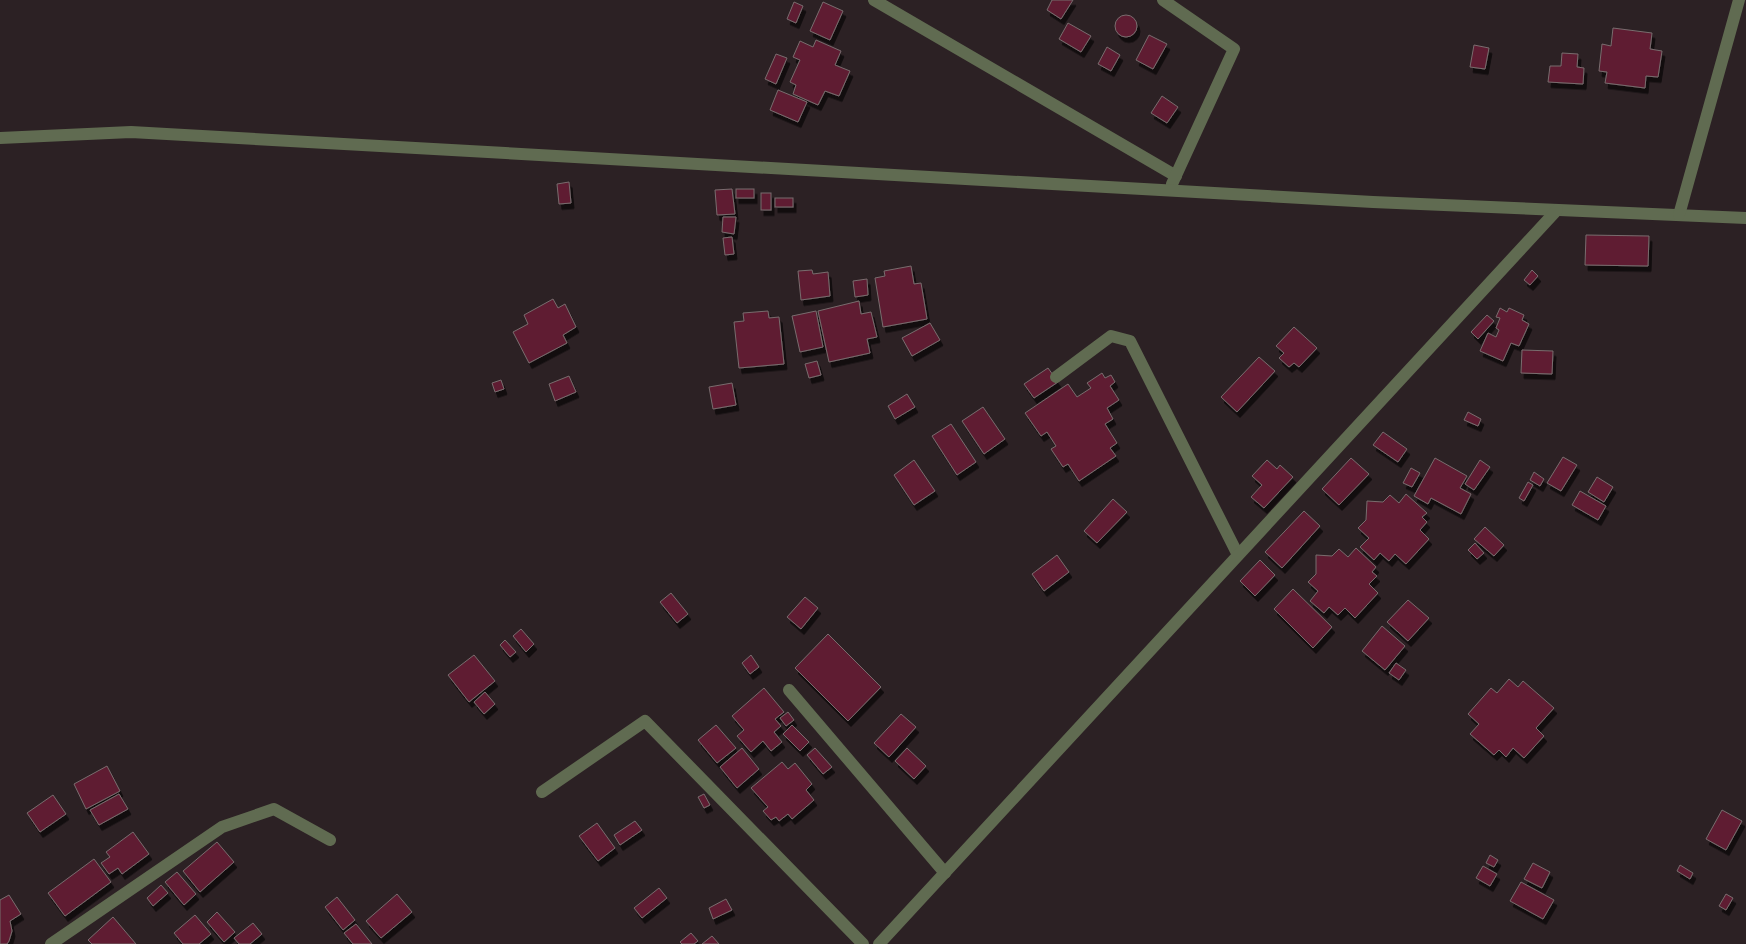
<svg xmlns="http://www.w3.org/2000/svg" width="1746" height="944" font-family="'Archivo Narrow',sans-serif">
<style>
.building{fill:#5e1e32;stroke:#796c6e;filter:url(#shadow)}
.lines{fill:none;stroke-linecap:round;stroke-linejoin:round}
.minor{stroke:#606b51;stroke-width:12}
</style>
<defs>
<filter id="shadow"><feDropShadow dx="3" dy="5.5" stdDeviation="0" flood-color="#0009"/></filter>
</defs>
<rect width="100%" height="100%" fill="#2c2124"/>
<g class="building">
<path d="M1052 0H1073L1061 19 1047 10Z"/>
<path d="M794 2 803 6 796 23 787 19Z"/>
<path d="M823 2 843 11 830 40 810 31Z"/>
<circle cx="1126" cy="26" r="11"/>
<path d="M1068 23 1091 36 1081 52 1059 39Z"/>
<path d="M1613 28 1652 33 1650 49 1662 51 1658 77 1646 76 1645 88 1605 83 1607 72 1599 71 1602 44 1611 46Z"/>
<path d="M1149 35 1167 44 1153 69 1136 60Z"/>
<path d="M816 40 841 51 835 65 850 71 839 96 825 91 818 105 793 94 796 85 790 82 800 60 793 57 800 41 813 47Z"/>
<path d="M1474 45 1489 48 1485 69 1470 67Z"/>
<path d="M1107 47 1120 55 1111 71 1098 64Z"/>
<path d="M1562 53 1578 54 1577 67 1584 68 1583 84 1548 82 1550 66H1561Z"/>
<path d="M776 54 787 58 776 84 765 79Z"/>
<path d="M778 90 807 102 798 122 770 110Z"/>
<path d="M1162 96 1178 107 1167 123 1151 113Z"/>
<path d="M569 182 571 203 559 204 557 184Z"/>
<path d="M732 189 735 214 717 215 715 190Z"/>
<rect x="736" y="189" width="18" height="9"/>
<rect x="761" y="193" width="10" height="17"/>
<rect x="775" y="198" width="18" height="9"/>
<path d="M723 217H736L734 234 722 232Z"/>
<path d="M1586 235 1649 236 1648 266 1585 265Z"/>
<path d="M732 237 734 254 725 255 723 238Z"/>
<path d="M911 266 914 284 921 283 927 319 883 327 875 278 885 276 884 271Z"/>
<path d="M812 270 813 274 828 272 830 296 801 300 798 271Z"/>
<path d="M1532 270 1538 276 1530 285 1524 280Z"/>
<path d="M867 279 868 295 855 297 853 281Z"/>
<path d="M553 299 558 308 565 304 576 327 563 335 567 343 529 363 513 332 528 324 524 315Z"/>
<path d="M859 301 861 314 871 312 877 337 867 339 870 353 829 362 818 311Z"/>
<path d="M1500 308 1507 312 1509 308 1524 315 1522 320 1529 324 1519 346 1511 343 1503 361 1480 351 1488 333 1496 337 1499 330 1496 328 1500 318 1496 317Z"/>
<path d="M768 311 769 318 779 317 784 364 739 368 734 322 744 321 743 313Z"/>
<path d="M816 311 823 347 800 352 792 316Z"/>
<path d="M1487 315 1494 321 1478 339 1471 332Z"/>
<path d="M930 323 940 340 912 356 902 338Z"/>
<path d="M1294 327 1317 348 1299 367 1294 363 1289 367 1279 358 1284 353 1276 346Z"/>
<path d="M1522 350 1553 351 1552 374 1521 373Z"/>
<path d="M1259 357 1275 371 1237 412 1221 397Z"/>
<path d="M817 361 821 375 809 378 805 364Z"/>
<path d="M1048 368 1058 382 1034 398 1024 384Z"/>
<path d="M1102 373 1105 378 1111 375 1115 382 1110 386 1119 400 1107 408 1113 419 1105 424 1117 443 1110 448 1116 456 1079 481 1068 464 1063 467 1051 449 1056 446 1047 432 1041 436 1025 413 1068 384 1077 397 1091 388 1087 383Z"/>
<path d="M569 376 576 392 555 401 549 384Z"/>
<path d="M501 380 504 389 495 392 492 383Z"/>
<path d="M732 383 736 405 713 409 709 387Z"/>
<path d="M907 394 915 407 895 419 888 406Z"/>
<path d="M983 407 1005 439 984 454 962 421Z"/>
<path d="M1468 412 1481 419 1478 426 1464 420Z"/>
<path d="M951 424 976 462 957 475 932 436Z"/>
<path d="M1383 432 1407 449 1398 462 1373 445Z"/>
<path d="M1563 457 1577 465 1561 491 1547 483Z"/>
<path d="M1351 458 1369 474 1339 505 1322 489Z"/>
<path d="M1435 458 1467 476 1460 488 1471 494 1461 514 1431 498 1428 504 1414 496Z"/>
<path d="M914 460 935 491 914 505 894 475Z"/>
<path d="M1267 460 1277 469 1280 465 1293 477 1264 508 1251 497 1262 485 1252 476Z"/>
<path d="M1480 460 1490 467 1474 490 1465 484Z"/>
<path d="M1411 468 1420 473 1412 487 1403 483Z"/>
<path d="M1534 472 1544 479 1540 486 1530 480Z"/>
<path d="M1597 477 1613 487 1604 502 1588 492Z"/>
<path d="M1528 482 1533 485 1524 501 1519 498Z"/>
<path d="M1580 491 1606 506 1598 520 1572 505Z"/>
<path d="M1406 494 1427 513 1422 517 1427 522 1420 530 1429 539 1406 564 1395 554 1389 561 1380 553 1374 560 1360 547 1369 538 1358 528 1366 520 1367 501 1383 502 1390 495 1399 503Z"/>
<path d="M1113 499 1127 512 1097 543 1084 531Z"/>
<path d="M1304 511 1320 526 1282 568 1265 552Z"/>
<path d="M1485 527 1504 545 1494 556 1474 539Z"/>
<path d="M1475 543 1484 553 1477 559 1468 550Z"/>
<path d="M1356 548 1376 567 1372 572 1377 576 1369 584 1378 593 1355 618 1345 608 1338 615 1329 607 1324 613 1310 601 1318 591 1308 582 1316 574V555L1332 556 1339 549 1348 557Z"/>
<path d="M1057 555 1069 572 1044 591 1032 574Z"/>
<path d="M1260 560 1275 575 1255 596 1240 581Z"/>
<path d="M1293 589 1332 627 1313 648 1274 609Z"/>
<path d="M671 593 688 614 677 623 660 602Z"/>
<path d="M805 597 818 608 801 629 787 617Z"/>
<path d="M1408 600 1429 618 1408 641 1387 622Z"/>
<path d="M1382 626 1405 646 1385 670 1362 651Z"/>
<path d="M521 629 534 644 526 652 513 636Z"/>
<path d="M828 634 881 687 848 721 795 668Z"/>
<path d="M505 640 516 652 510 657 500 645Z"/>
<path d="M474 655 495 681 469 702 448 675Z"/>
<path d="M751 655 759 667 750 674 742 663Z"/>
<path d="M1396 663 1406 670 1399 680 1389 673Z"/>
<path d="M1509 679 1518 687 1523 681 1554 708 1536 728 1544 736 1524 758 1513 748 1506 757 1499 750 1494 755 1470 734 1479 724 1468 714 1491 688 1497 693Z"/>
<path d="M764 688 784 712 775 719 781 726 774 732 782 742 771 751 763 741 751 752 737 736 744 730 732 716Z"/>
<path d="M485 692 495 704 484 714 474 702Z"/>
<path d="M788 712 794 720 786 726 780 718Z"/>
<path d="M901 714 916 727 889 757 874 743Z"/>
<path d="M716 725 736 748 717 763 698 740Z"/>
<path d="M792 725 809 742 800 751 783 734Z"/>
<path d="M742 748 759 769 737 788 720 767Z"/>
<path d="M815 748 832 767 823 774 807 755Z"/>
<path d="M907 748 926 766 914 779 895 761Z"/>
<path d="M782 762 788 769 795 763 812 784 806 790 814 800 792 819 788 814 779 821 776 817 771 820 763 811 768 807 751 788Z"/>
<path d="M107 766 120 791 86 809 74 784Z"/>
<path d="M119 794 128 809 99 825 90 810Z"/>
<path d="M704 794 710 805 704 808 698 797Z"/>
<path d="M53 795 66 814 40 832 27 813Z"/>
<path d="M1722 810 1742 821 1726 850 1706 839Z"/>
<path d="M635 821 642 830 620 845 614 835Z"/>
<path d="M597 823 615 848 598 861 579 836Z"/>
<path d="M133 832 149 854 122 874 118 868 109 874 101 863 110 857 106 852Z"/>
<path d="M217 842 234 862 200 892 183 871Z"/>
<path d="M1490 855 1498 860 1494 867 1486 863Z"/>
<path d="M94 859 111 882 65 916 48 893Z"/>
<path d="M1533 863 1550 872 1542 888 1524 879Z"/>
<path d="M1680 865 1693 873 1690 879 1677 871Z"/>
<path d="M1483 866 1497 874 1490 886 1476 878Z"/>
<path d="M177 872 196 894 184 905 165 882Z"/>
<path d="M1521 882 1554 900 1543 919 1510 901Z"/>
<path d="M161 885 168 893 153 906 147 898Z"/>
<path d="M659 888 667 898 642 918 634 908Z"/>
<path d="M397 894 412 912 381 938 366 921Z"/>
<path d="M1726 894 1733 898 1726 910 1719 906Z"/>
<path d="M9 895 21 914 10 921 12 931 9 941 7 944H0V900Z"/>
<path d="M337 897 355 920 343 930 325 907Z"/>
<path d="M726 899 732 910 713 919 709 908Z"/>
<path d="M217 912 235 932 224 942 207 922Z"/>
<path d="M195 915 211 934 199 944H183L174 933Z"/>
<path d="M113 917 136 944H92L88 940Z"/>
<path d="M253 923 262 934 250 944H239L234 938Z"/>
<path d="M356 924 372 944H353L344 933Z"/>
<path d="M691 933 698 941 694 944H682L680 942Z"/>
<path d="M712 936 719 944H702Z"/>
</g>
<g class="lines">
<g class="minor">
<path d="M874 0 1176 176"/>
<path d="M1163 0 1234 49 1172 184"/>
<path d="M0 138 131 132 1373 202 1746 218"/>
<path d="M1679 215 1739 0"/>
<path d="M1056 377 1111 336 1130 341 1238 555"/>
<path d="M789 690 945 873"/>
<path d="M542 792 645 721 863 944"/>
<path d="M51 944 222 827 274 809 330 840"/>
<path d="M879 944 1557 210"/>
</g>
</g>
</svg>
